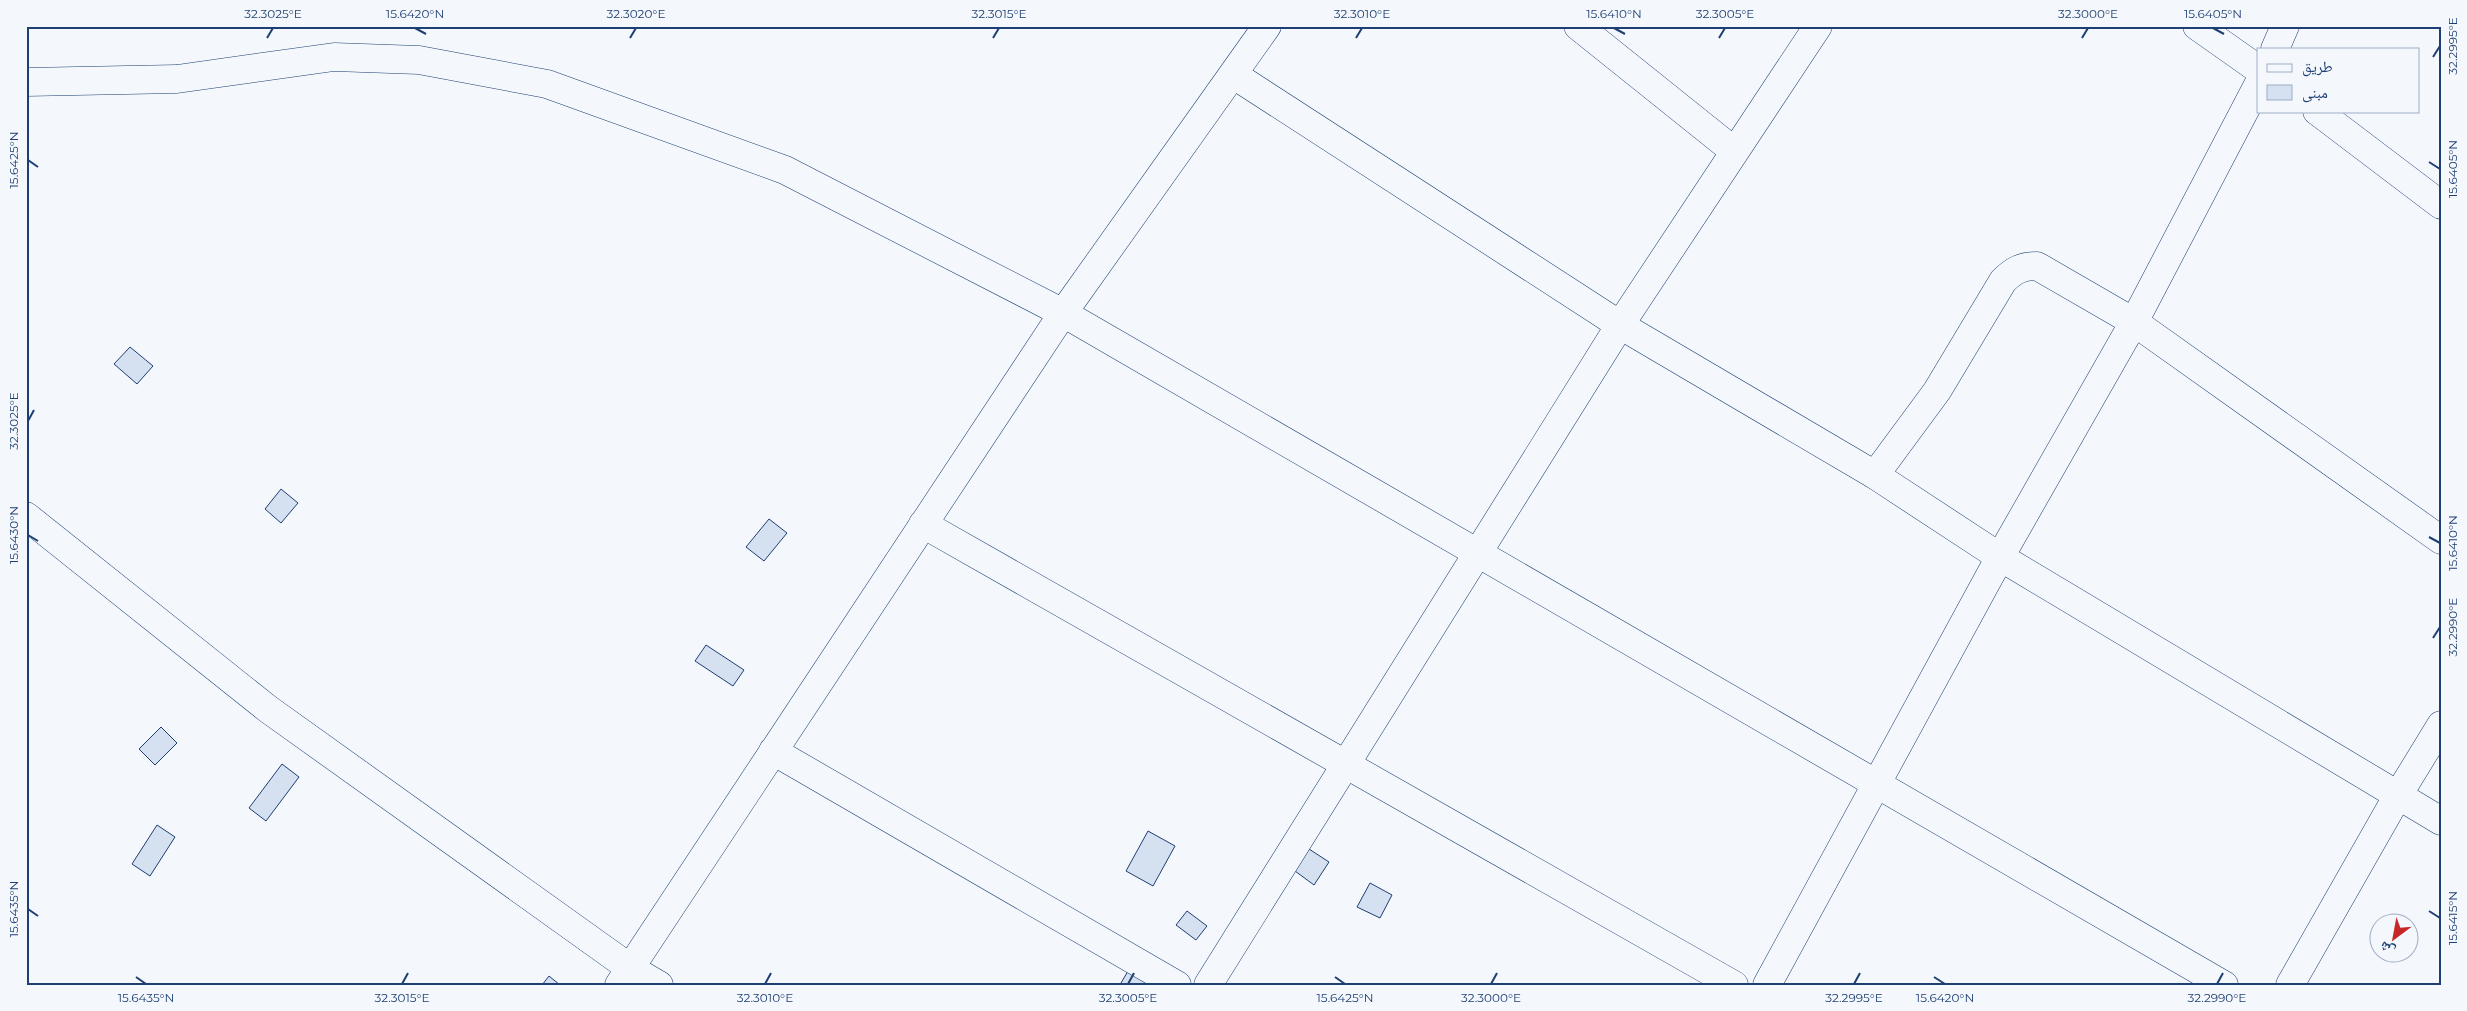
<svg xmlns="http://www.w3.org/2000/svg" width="2467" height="1011" font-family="Montserrat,'Noto Naskh Arabic',sans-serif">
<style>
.building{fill:#d5e0f0;stroke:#1d3f73}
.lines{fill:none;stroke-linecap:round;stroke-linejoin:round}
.minor-casing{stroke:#1d3f73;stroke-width:29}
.minor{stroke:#f4f7fb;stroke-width:28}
.ticks{fill:none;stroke:#1d3f73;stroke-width:2}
.neatline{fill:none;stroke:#1d3f73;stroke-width:2}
.ticks-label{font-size:12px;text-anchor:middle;fill:#1d3f73}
</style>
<rect width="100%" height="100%" fill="#f4f7fb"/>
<g class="building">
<path d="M130 347 153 366 137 384 114 364Z"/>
<path d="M281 489 298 503 281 523 265 509Z"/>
<path d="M769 519 787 533 764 561 746 547Z"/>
<path d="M706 645 744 670 733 686 695 661Z"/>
<path d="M161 727 177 743 155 765 139 749Z"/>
<path d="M282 764 299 777 266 821 249 808Z"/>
<path d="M157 825 175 837 150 876 132 864Z"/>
<path d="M1148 831 1175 846 1153 886 1126 871Z"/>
<path d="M1309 849 1329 862 1314 885 1295 871Z"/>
<path d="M1370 883 1392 895 1380 918 1357 907Z"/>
<path d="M1187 911 1207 926 1196 940 1176 925Z"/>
<path d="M1128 971 1149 985H1123L1121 983Z"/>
<path d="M549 976 560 985H542Z"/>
</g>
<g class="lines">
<g class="minor-casing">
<g id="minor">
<path d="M1578 26 1734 151"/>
<path d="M2197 26 2258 69"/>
<path d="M2275 49 2285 26"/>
<path d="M1234 75 1620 325 1875 475 2000 557 2441 821"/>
<path d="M26 82 177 79 334 57 419 60 547 84 785 170 1063 313 2224 985"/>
<path d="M2317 111 2441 205"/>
<path d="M1875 475 1937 391 2003 281C2014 270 2022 266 2037 266L2134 322 2441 540"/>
<path d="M26 516 268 709 630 968 659 985"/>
<path d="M923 524 1734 985"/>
<path d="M773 751 1177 985"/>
<path d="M619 985 1063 313 1267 26"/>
<path d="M1208 985 1620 325 1818 26"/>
<path d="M1767 985 2000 557 2134 322 2258 85"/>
<path d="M2290 985 2397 797 2441 725"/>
</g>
</g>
<use href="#minor" class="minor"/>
</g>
<path class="ticks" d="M415 28 426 34M1614 28 1625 34M2213 28 2224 34M267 38 273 28M630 38 636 28M993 38 999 28M1356 38 1362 28M1719 38 1725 28M2082 38 2088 28M2433 57 2440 46M28 160 38 167M2429 162 2440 169M28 421 34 410M28 535 38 541M2429 537 2440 543M2433 638 2440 627M28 909 38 916M2429 911 2440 918M136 977 146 984M1335 977 1345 984M1934 977 1945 984M402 984 408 973M765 984 771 973M1128 984 1134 973M1491 984 1497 973M1854 984 1860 973M2217 984 2223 973"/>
<rect width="2467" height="1011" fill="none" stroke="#f4f7fb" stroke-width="55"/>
<rect x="2257" y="48" width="162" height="65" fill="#f4f7fb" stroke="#9eadc5"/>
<rect x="2267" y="64" width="25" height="8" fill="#f4f7fb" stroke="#9eadc5"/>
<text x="2302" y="72" font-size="15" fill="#1d3f73">طريق</text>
<rect x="2267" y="85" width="25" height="15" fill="#d5e0f0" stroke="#9eadc5"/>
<text x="2302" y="98" font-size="15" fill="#1d3f73">مبنى</text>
<g transform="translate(2394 938) rotate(212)"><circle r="24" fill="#f4f7fb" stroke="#9eadc5"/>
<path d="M0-4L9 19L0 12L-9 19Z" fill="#c62828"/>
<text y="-8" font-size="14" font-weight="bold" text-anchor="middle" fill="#1d3f73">ش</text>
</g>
<rect x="28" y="28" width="2412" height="956" class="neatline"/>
<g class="ticks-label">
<text x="273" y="18">32.3025°E</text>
<text x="415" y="18">15.6420°N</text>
<text x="636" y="18">32.3020°E</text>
<text x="999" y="18">32.3015°E</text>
<text x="1362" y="18">32.3010°E</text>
<text x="1614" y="18">15.6410°N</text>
<text x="1725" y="18">32.3005°E</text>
<text x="2088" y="18">32.3000°E</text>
<text x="2213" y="18">15.6405°N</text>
<text transform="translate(2453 46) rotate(-90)" y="4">32.2995°E</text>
<text transform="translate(14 160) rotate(-90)" y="4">15.6425°N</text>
<text transform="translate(2453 169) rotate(-90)" y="4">15.6405°N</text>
<text transform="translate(14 421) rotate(-90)" y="4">32.3025°E</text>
<text transform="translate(14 535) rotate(-90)" y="4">15.6430°N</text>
<text transform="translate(2453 543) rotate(-90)" y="4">15.6410°N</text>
<text transform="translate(2453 627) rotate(-90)" y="4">32.2990°E</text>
<text transform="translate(14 909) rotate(-90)" y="4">15.6435°N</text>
<text transform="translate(2453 918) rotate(-90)" y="4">15.6415°N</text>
<text x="146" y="1002">15.6435°N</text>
<text x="402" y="1002">32.3015°E</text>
<text x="765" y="1002">32.3010°E</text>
<text x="1128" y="1002">32.3005°E</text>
<text x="1345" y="1002">15.6425°N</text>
<text x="1491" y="1002">32.3000°E</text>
<text x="1854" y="1002">32.2995°E</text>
<text x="1945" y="1002">15.6420°N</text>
<text x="2217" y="1002">32.2990°E</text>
</g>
</svg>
